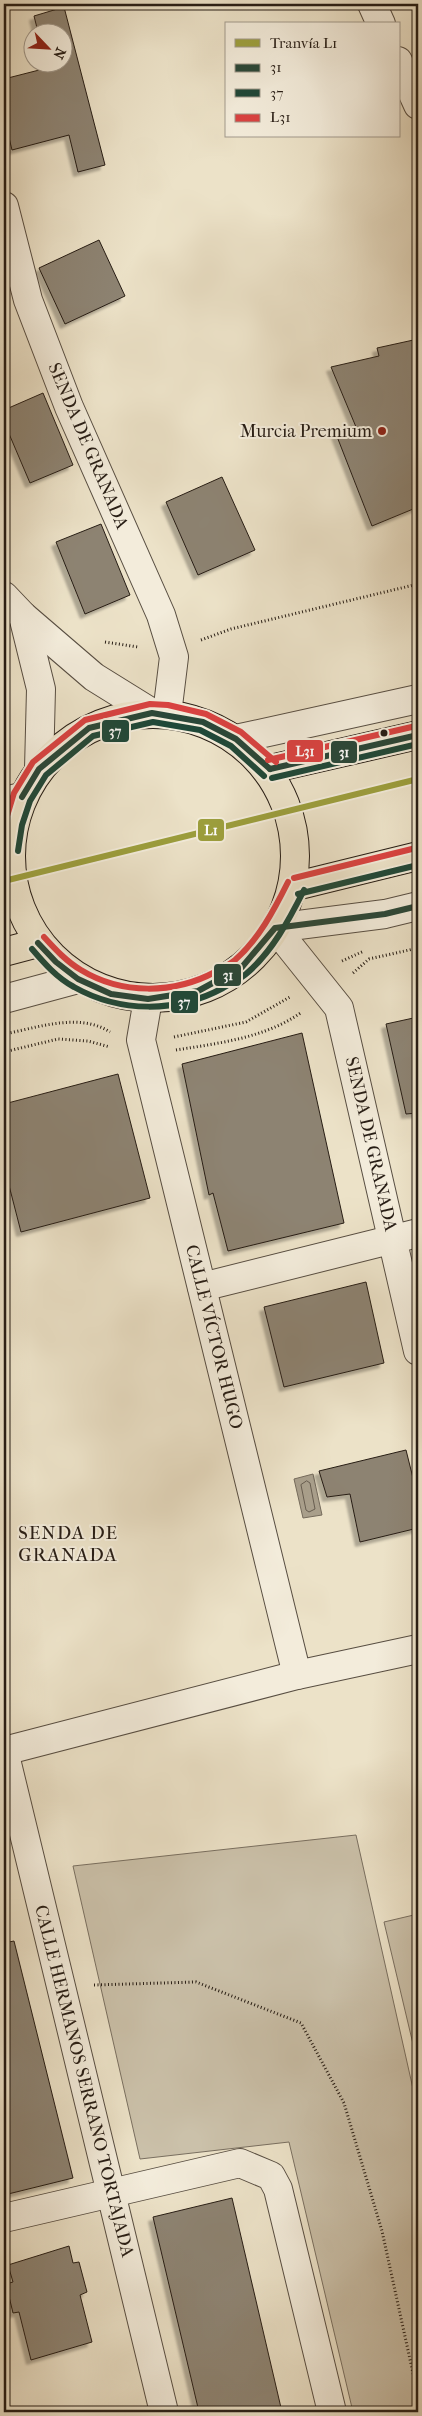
<svg xmlns="http://www.w3.org/2000/svg" width="422" height="2416" font-family="'IM FELL French Canon',serif">
<style>
.green{fill:#cbc1aa;stroke:#796f60}
.water{fill:#a99f8b;stroke:#756b5c}
.lines{fill:none;stroke-linecap:round;stroke-linejoin:round}
.shore{stroke:#685e50;stroke-width:1}
.building{fill:#8d8372;stroke:#271d15;filter:url(#shadow)}
.minor-casing{stroke:#584e42;stroke-width:30}
.major-casing{stroke:#271d15;stroke-width:30}
.path{stroke:#271d15;stroke-width:3;stroke-dasharray:1 2.5;stroke-linecap:butt}
.minor{stroke:#f3ecdb;stroke-width:28}
.major{stroke:#ece2c8;stroke-width:28}
.bus-1-casing{stroke:#f3ecdb;stroke-width:10}
.bus-2-casing{stroke:#f3ecdb;stroke-width:10}
.bus-3-casing{stroke:#f3ecdb;stroke-width:10}
.bus-1{stroke:#2a4738;stroke-width:6}
.bus-2{stroke:#204838;stroke-width:6}
.bus-3{stroke:#da4241;stroke-width:6}
.tram-1-casing{stroke:#f3ecdb;stroke-width:10}
.tram-1{stroke:#9c9e3c;stroke-width:6}
.poi-dot{fill:#8f2418;stroke:#f3ecdb;stroke-width:2}
.bus-dot{fill:#271d15;stroke:#f3ecdb;stroke-width:2}
.labels{text-anchor:middle;dominant-baseline:central;stroke-width:4;stroke-linejoin:round;paint-order:stroke}
.poi-label{font-size:18px;fill:#271d15;stroke:#f3ecdb;text-anchor:end}
.street-label{font-size:18px;fill:#271d15;stroke:#f3ecdb}
.neighbourhood-label{font-size:19px;letter-spacing:1px;fill:#271d15;stroke:#f3ecdb}
.line-badge{stroke:#f3ecdb;stroke-width:2}
.badge-label{font-size:14px;text-anchor:middle;font-weight:bold;fill:#fff}
</style>
<defs>
<filter id="shadow"><feDropShadow dx="-4.5" dy="4.5" stdDeviation="1" flood-color="#0004"/></filter>
</defs>
<rect width="100%" height="100%" fill="#ece2c8"/>
<filter id="stains"><feTurbulence type="fractalNoise" baseFrequency=".004" numOctaves="4"/><feColorMatrix values="0 0 0 0 .2 0 0 0 0 .09 0 0 0 0 .02 0 0 0 .5 -.17"/></filter>
<radialGradient id="worn" r=".72"><stop offset=".6" stop-color="#630" stop-opacity="0"/><stop offset="1" stop-color="#630" stop-opacity=".3"/></radialGradient>
<g class="green">
<path d="M356 1835 418 2111V2412H353L289 2142 140 2159 73 1866Z"/>
<path d="M418 1914V2065L384 1922Z"/>
</g>
<path class="water" d="M313 1474 322 1515 303 1518 294 1479Z"/>
<g class="lines">
<path class="shore" d="M307 1481 310 1483 315 1509 309 1512 306 1510 301 1485Z"/>
</g>
<g class="building">
<path d="M64 7 105 165 78 172 69 135 12 150 4 117V79L47 68 46 62H62V32H38L34 16Z"/>
<path d="M99 240 125 296 65 324 39 268Z"/>
<path d="M418 339V507L372 526 336 434 356 427 331 367 379 356 377 348Z"/>
<path d="M43 393 73 465 30 483 4 422V410Z"/>
<path d="M222 477 255 550 198 575 166 502Z"/>
<path d="M101 524 130 595 85 614 56 542Z"/>
<path d="M418 1017V1113L406 1114 386 1024Z"/>
<path d="M302 1033 344 1223 228 1251 213 1193 209 1195 182 1064Z"/>
<path d="M118 1074 150 1198 21 1232 4 1166V1104Z"/>
<path d="M366 1282 384 1363 284 1387 264 1307Z"/>
<path d="M406 1450 418 1498V1528L360 1542 350 1494 327 1497 319 1471Z"/>
<path d="M14 1941 73 2178 4 2195V1943Z"/>
<path d="M232 2198 282 2412H199L153 2217Z"/>
<path d="M69 2246 73 2263 79 2262 87 2292 80 2295 92 2342 31 2360 19 2312 13 2313 6 2284 13 2282 8 2265Z"/>
</g>
<g class="lines">
<g class="minor-casing">
<g id="minor">
<path d="M372 4 381 24"/>
<path d="M398 61 418 105"/>
<path d="M4 206 28 300 69 407 161 615 174 657 167 714"/>
<path d="M4 596 23 616 94 677 152 713"/>
<path d="M23 616 41 689 39 769"/>
<path d="M236 739 418 699"/>
<path d="M4 801 22 797"/>
<path d="M275 928 339 1008 418 1351"/>
<path d="M275 928 385 914 418 906"/>
<path d="M4 999 78 979"/>
<path d="M148 999 141 1040 297 1675"/>
<path d="M202 1287 418 1233"/>
<path d="M4 1751 164 2412"/>
<path d="M4 1751 297 1675 418 1649"/>
<path d="M4 2218 240 2163 271 2176 278 2189 332 2412"/>
</g>
</g>
<g class="major-casing">
<g id="major">
<circle cx="153" cy="856" r="142"/>
<path d="M270 769 418 735"/>
<path d="M296 886 418 856"/>
<path d="M4 952 38 943"/>
</g>
</g>
<g class="path">
<path d="M201 640 231 629 418 584"/>
<path d="M105 642 138 647"/>
<path d="M342 961 364 951"/>
<path d="M353 973 369 959 418 948"/>
<path d="M4 1034C37 1028 79 1012 110 1032"/>
<path d="M174 1037 246 1022 290 997"/>
<path d="M176 1050C220 1043 265 1038 302 1012"/>
<path d="M4 1052 58 1039 88 1041 110 1047"/>
<path d="M94 1985 196 1982 301 2023 344 2103 382 2231 418 2396"/>
</g>
<use href="#minor" class="minor"/>
<use href="#major" class="major"/>
<g class="bus-1-casing">
<g id="bus-1">
<path d="M270 769 418 735"/>
<path d="M22 797 39 769 89 728 152 713 203 722 236 739 270 769"/>
<path d="M38 943 56 962 78 979 111 994 148 999 198 991 242 967 275 928 385 914 418 906"/>
</g>
</g>
<g class="bus-2-casing">
<g id="bus-2">
<path d="M272 778 418 744"/>
<path d="M18 851 22 825 30 801 46 775 93 736 153 722 200 730 231 746 264 776"/>
<path d="M298 894 418 865"/>
<path d="M32 949C44 963 57 978 74 987 120 1013 177 1013 223 988 231 983 239 980 246 974 272 952 289 920 304 890"/>
</g>
</g>
<g class="bus-3-casing">
<g id="bus-3">
<path d="M268 760 416 726"/>
<path d="M4 826 14 793 33 762 85 720 150 704 168 705 206 714 241 732 276 762"/>
<path d="M294 878 416 848"/>
<path d="M44 937C55 949 67 962 81 970 122 995 174 994 215 972 222 968 229 965 235 960 259 939 274 910 288 882"/>
</g>
</g>
<use href="#bus-1" class="bus-1"/>
<use href="#bus-2" class="bus-2"/>
<use href="#bus-3" class="bus-3"/>
<g class="tram-1-casing">
<path id="tram-1" d="M4 881 418 779"/>
</g>
<use href="#tram-1" class="tram-1"/>
</g>
<circle class="poi-dot" cx="382" cy="431" r="5"/>
<circle class="bus-dot" cx="384" cy="733" r="4.5"/>
<g class="labels">
<g class="poi-label">
<text x="372" y="431">Murcia Premium</text>
</g>
<g class="street-label">
<text transform="translate(88 446) rotate(67)">SENDA DE GRANADA</text>
<text transform="translate(371 1144) rotate(77)">SENDA DE GRANADA</text>
<text transform="translate(214 1337) rotate(76)">CALLE VÍCTOR HUGO</text>
<text transform="translate(84 2081) rotate(76)">CALLE HERMANOS SERRANO TORTAJADA</text>
</g>
<g class="neighbourhood-label">
<text x="68" y="1533">SENDA DE<tspan x="68" dy="22">GRANADA</tspan></text>
</g>
</g>
<g class="line-badge">
<rect x="101" y="719" width="29" height="24" rx="5" fill="#204838"/>
<rect x="286" y="739" width="38" height="24" rx="5" fill="#da4241"/>
<rect x="330" y="740" width="28" height="24" rx="5" fill="#2a4738"/>
<rect x="197" y="818" width="28" height="24" rx="5" fill="#9c9e3c"/>
<rect x="213" y="963" width="29" height="24" rx="5" fill="#2a4738"/>
<rect x="170" y="990" width="29" height="24" rx="5" fill="#204838"/>
</g>
<g class="badge-label">
<text x="115" y="736">37</text>
<text x="305" y="756">L31</text>
<text x="344" y="757">31</text>
<text x="211" y="835">L1</text>
<text x="228" y="980">31</text>
<text x="184" y="1007">37</text>
</g>
<rect width="422" height="2416" fill="none" stroke="#ece2c8" stroke-width="20"/>
<rect x="5" y="5" width="412" height="2406" fill="none" stroke="#271d15" stroke-width="2.5"/>
<rect x="10" y="10" width="402" height="2396" fill="none" stroke="#271d15"/>
<rect x="225" y="22" width="175" height="115" fill="#f3ecdb" stroke="#a1998c"/>
<rect x="235" y="39" width="25" height="8" fill="#9c9e3c" stroke="#a1998c"/>
<text x="270" y="48" font-size="15" fill="#271d15">Tranvía L1</text>
<rect x="235" y="64" width="25" height="8" fill="#2a4738" stroke="#a1998c"/>
<text x="270" y="72" font-size="15" fill="#271d15">31</text>
<rect x="235" y="89" width="25" height="8" fill="#204838" stroke="#a1998c"/>
<text x="270" y="98" font-size="15" fill="#271d15">37</text>
<rect x="235" y="114" width="25" height="8" fill="#da4241" stroke="#a1998c"/>
<text x="270" y="122" font-size="15" fill="#271d15">L31</text>
<g transform="translate(48 48) rotate(115)"><circle r="24" fill="#f3ecdb" stroke="#a1998c"/>
<path d="M0-4L9 19L0 12L-9 19Z" fill="#8f2418"/>
<text y="-8" font-size="14" font-weight="bold" text-anchor="middle" fill="#271d15">N</text>
</g>
<rect width="100%" height="100%" filter="url(#stains)"/>
<rect width="100%" height="100%" fill="url(#worn)"/>
</svg>
